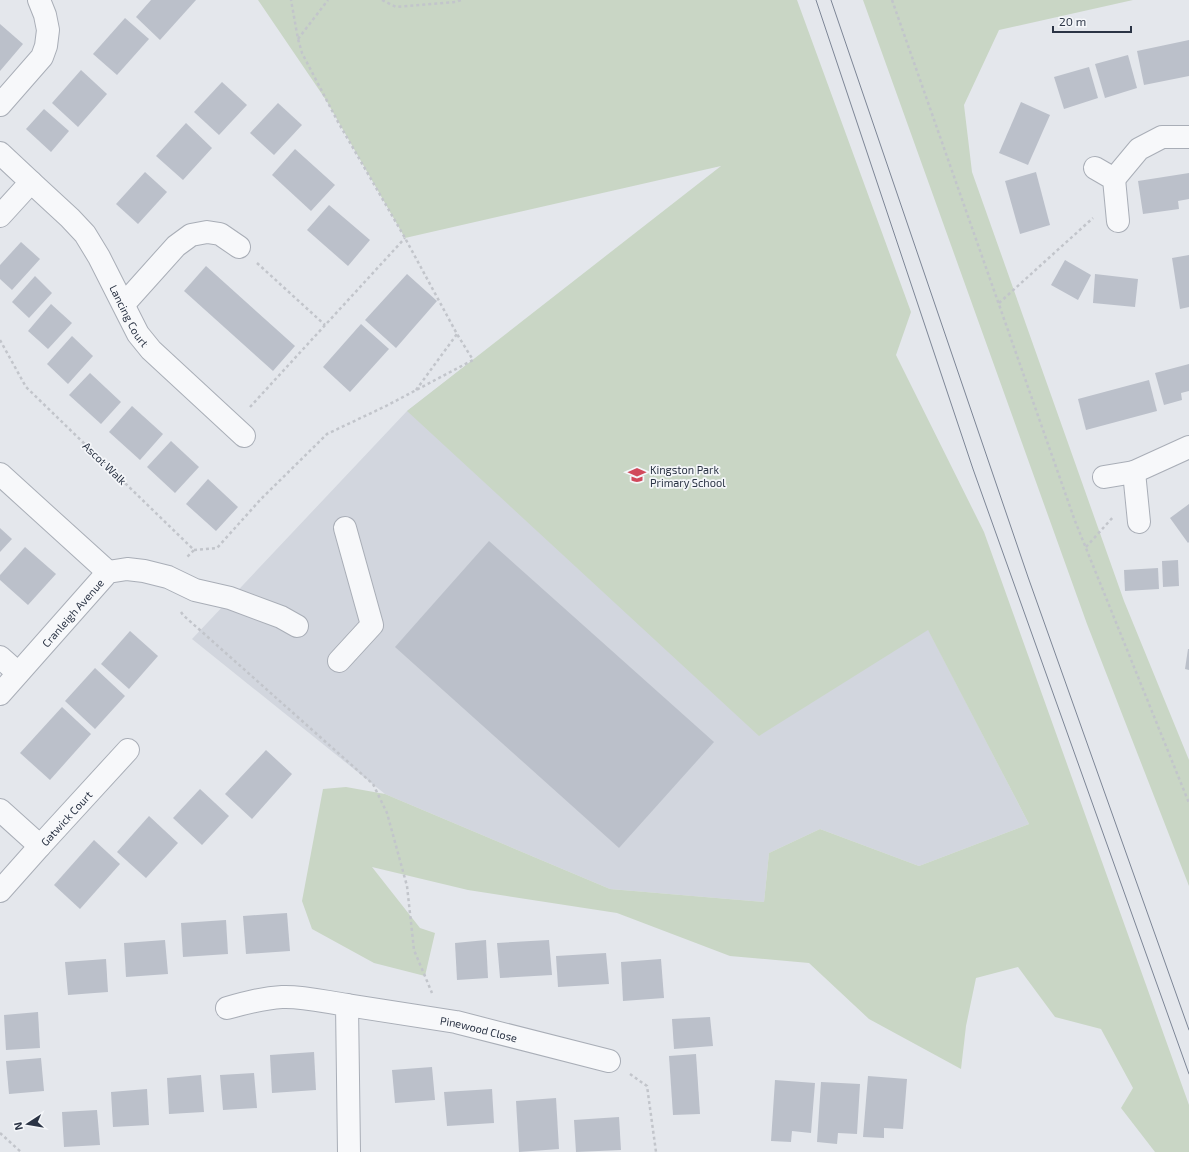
<svg xmlns="http://www.w3.org/2000/svg" width="1189" height="1152" font-family="'Exo 2',sans-serif">
<style>
.built{fill:#d2d6de}
.green{fill:#c9d6c5}
.building{fill:#bbc0ca}
.lines{fill:none;stroke-linecap:round;stroke-linejoin:round}
.minor-casing{stroke:#a9aeb7;stroke-width:24}
.path{stroke:#c2c5cb;stroke-width:2.5;stroke-dasharray:3 3;stroke-linecap:butt}
.minor{stroke:#f7f8fa;stroke-width:22}
.tram{stroke:#7d8696;stroke-width:1}
.labels{text-anchor:middle;dominant-baseline:central;stroke-width:3.5;stroke-linejoin:round;paint-order:stroke}
.street-label{font-size:11px;fill:#2b3445;stroke:#f4f6f9}
.poi-label{font-size:11px;fill:#2b3445;stroke:#f4f6f9;text-anchor:start}
</style>
<rect width="100%" height="100%" fill="#e4e7ec"/>
<path class="built" d="M473 360 902 579 1029 824 919 866 820 829 769 853 764 902 610 889 385 794 192 639 407 411Z"/>
<g class="green">
<path d="M258 0H797L911 312 896 355 984 532 1189 1105V1152H1155L1121 1108 1133 1088 1101 1029 1055 1017 1018 967 976 978 966 1026 961 1069 869 1019 809 963 730 956 617 913 468 890 372 867 420 928 435 933 425 976 374 963 312 929 302 901 323 789 346 787 385 794 610 889 764 902 769 853 820 829 919 866 1029 824 928 630 759 736 407 411 721 166 405 238 326 100Z"/>
<path d="M863 0H1133L999 30 964 105 972 172 1124 601 1189 760V886L1087 624Z"/>
</g>
<g class="building">
<path d="M151 0H196L160 40 136 17Z"/>
<path d="M125 18 149 39 117 75 93 54Z"/>
<path d="M0 24 23 44 0 71Z"/>
<path d="M1189 40V76L1144 85 1137 51Z"/>
<path d="M1128 55 1137 88 1105 98 1095 64Z"/>
<path d="M1089 67 1098 98 1064 109 1054 77Z"/>
<path d="M81 70 107 94 78 127 52 103Z"/>
<path d="M222 82 247 105 219 135 194 112Z"/>
<path d="M1021 102 1050 115 1028 165 999 153Z"/>
<path d="M278 103 302 125 274 155 250 133Z"/>
<path d="M44 109 69 131 51 152 26 129Z"/>
<path d="M186 123 212 148 183 180 156 156Z"/>
<path d="M295 149 335 185 311 211 272 175Z"/>
<path d="M145 172 167 192 138 224 116 204Z"/>
<path d="M1036 172 1050 225 1020 234 1005 181Z"/>
<path d="M1189 173V199L1178 201 1179 209 1143 214 1138 181Z"/>
<path d="M329 205 370 240 348 266 307 230Z"/>
<path d="M21 242 40 259 12 290 0 279V265Z"/>
<path d="M1189 255V307L1180 309 1172 258Z"/>
<path d="M1065 260 1091 275 1078 300 1051 285Z"/>
<path d="M206 266 295 346 273 371 184 291Z"/>
<path d="M407 274 437 301 396 348 365 320Z"/>
<path d="M1095 274 1138 279 1135 307 1093 303Z"/>
<path d="M35 276 52 293 29 318 12 302Z"/>
<path d="M51 304 72 323 48 349 28 331Z"/>
<path d="M361 324 389 349 350 392 323 367Z"/>
<path d="M72 336 93 356 68 384 47 364Z"/>
<path d="M1189 364V391L1181 393 1182 400 1164 405 1155 373Z"/>
<path d="M90 373 121 402 101 424 69 395Z"/>
<path d="M1149 380 1157 411 1086 430 1078 399Z"/>
<path d="M132 406 163 434 140 460 109 432Z"/>
<path d="M171 441 199 467 175 493 147 467Z"/>
<path d="M208 479 238 507 216 531 186 504Z"/>
<path d="M1189 504V542L1188 543 1170 518Z"/>
<path d="M0 528 12 539 0 552Z"/>
<path d="M489 541 714 742 619 848 395 647Z"/>
<path d="M25 547 56 574 28 605 0 580V575Z"/>
<path d="M1178 560 1179 586 1163 587 1162 561Z"/>
<path d="M1158 568 1159 589 1125 591 1124 570Z"/>
<path d="M130 631 158 656 129 689 101 664Z"/>
<path d="M1188 649H1189V670L1185 669Z"/>
<path d="M95 668 125 696 95 729 65 701Z"/>
<path d="M62 707 91 734 50 780 20 753Z"/>
<path d="M266 750 292 774 252 819 225 794Z"/>
<path d="M200 789 229 816 202 845 173 818Z"/>
<path d="M149 816 178 843 146 878 117 852Z"/>
<path d="M94 840 120 864 80 909 54 885Z"/>
<path d="M287 913 290 951 246 954 243 916Z"/>
<path d="M226 920 228 954 183 957 181 923Z"/>
<path d="M165 940 168 974 126 977 124 943Z"/>
<path d="M486 940 488 978 457 980 455 943Z"/>
<path d="M549 940 552 975 500 978 497 943Z"/>
<path d="M606 953 609 984 558 987 556 956Z"/>
<path d="M106 959 108 992 68 995 65 962Z"/>
<path d="M661 959 664 998 623 1001 621 962Z"/>
<path d="M38 1012 40 1048 6 1050 4 1015Z"/>
<path d="M710 1017 713 1046 674 1049 672 1019Z"/>
<path d="M314 1052 316 1090 272 1093 270 1055Z"/>
<path d="M696 1054 700 1114 673 1115 669 1056Z"/>
<path d="M41 1058 44 1091 9 1094 6 1061Z"/>
<path d="M432 1067 435 1100 395 1103 392 1070Z"/>
<path d="M254 1073 257 1108 223 1110 220 1075Z"/>
<path d="M201 1075 204 1112 169 1114 167 1078Z"/>
<path d="M868 1076 907 1079 903 1129 884 1128V1138L863 1137Z"/>
<path d="M775 1080 815 1083 811 1133 792 1131 791 1142 771 1141Z"/>
<path d="M821 1082 860 1084 857 1134 838 1133 837 1144 817 1142Z"/>
<path d="M147 1089 149 1125 113 1127 111 1092Z"/>
<path d="M492 1089 494 1123 447 1126 444 1092Z"/>
<path d="M556 1098 559 1149 519 1152 516 1101Z"/>
<path d="M97 1110 100 1145 64 1147 62 1112Z"/>
<path d="M619 1117 621 1150 576 1152 574 1120Z"/>
</g>
<g class="lines">
<g class="minor-casing">
<g id="minor">
<path d="M0 105 42 57 46 46 48 30 45 15 39 0"/>
<path d="M0 153 31 182 0 216"/>
<path d="M1095 168 1114 179 1118 221"/>
<path d="M1114 179 1139 149 1162 137H1189"/>
<path id="s1" d="M31 182 70 218 85 234 99 257 138 334 151 350 244 436"/>
<path d="M124 304 176 246 191 235 207 232 220 234 239 247"/>
<path d="M1134 472 1189 447"/>
<path d="M0 474 108 572"/>
<path d="M1104 477 1134 472 1139 522"/>
<path d="M0 657 18 673"/>
<path d="M339 661 372 625 345 528"/>
<path id="s2" d="M0 694 108 572 127 569 144 571 168 577 195 590 230 598 281 617 297 626"/>
<path id="s3" d="M0 810 40 846 128 750"/>
<path d="M0 891 40 846"/>
<path id="s4" d="M347 1005 456 1022 609 1061"/>
<path d="M227 1008C245 1003 263 998 282 997 303 996 326 1002 347 1005L349 1152"/>
</g>
</g>
<g class="path">
<path d="M382 0 396 7 456 2 461 0"/>
<path d="M892 0 1075 521 1189 803"/>
<path d="M298 39 328 0"/>
<path d="M257 263 325 325"/>
<path d="M999 303 1093 218"/>
<path d="M0 340 26 387 194 550 186 558"/>
<path d="M416 390 457 334"/>
<path d="M250 407 405 238"/>
<path d="M1086 547 1114 516"/>
<path d="M194 550 217 548 261 499 327 434 386 406 473 360 457 334 405 238 338 122 302 53 298 39 291 0"/>
<path d="M181 612 183 615 373 784 387 813 407 886 414 950 432 993"/>
<path d="M630 1074 647 1086 656 1152"/>
<path d="M0 1133 21 1152"/>
</g>
<use href="#minor" class="minor"/>
<g class="tram">
<path d="M816 0 973 469 1189 1074"/>
<path d="M831 0 1028 577 1189 1030"/>
</g>
</g>
<defs>
<g id="school-bare" transform="scale(1.38)"><path d="M0-5L7-2L0 1L-7-2ZM-4 1L0 2.5L4 1V4Q0 6-4 4Z" fill="#d1495b" stroke="#f4f6f9" stroke-width="2.5" paint-order="stroke"/></g>
</defs>
<g fill-rule="evenodd">
<use href="#school-bare" x="637" y="475"/>
</g>
<g class="labels">
<g class="street-label">
<text stroke="none"><textPath href="#s1" startOffset="168">Lancing Court</textPath></text>
<text transform="translate(105 463) rotate(44)">Ascot Walk</text>
<text stroke="none"><textPath href="#s2" startOffset="109">Cranleigh Avenue</textPath></text>
<text stroke="none"><textPath href="#s3" startOffset="92">Gatwick Court</textPath></text>
<text stroke="none"><textPath href="#s4" startOffset="134">Pinewood Close</textPath></text>
</g>
<g class="poi-label">
<text x="650" y="469">Kingston Park<tspan x="650" dy="13">Primary School</tspan></text>
</g>
</g>
<g transform="translate(28 1124) rotate(258)" stroke="#f4f6f9" stroke-width="3" paint-order="stroke">
<path d="M0-3L7 15L0 10L-7 15Z" fill="#2b3445"/>
<text y="-6" font-size="11" font-weight="bold" text-anchor="middle" fill="#2b3445">N</text>
</g>
<path d="M1053 26v6h78v-6" fill="none" stroke="#2b3445" stroke-width="2"/>
<text x="1059" y="26" font-size="12" fill="#2b3445" stroke="#f4f6f9" stroke-width="3" paint-order="stroke">20 m</text>
</svg>
